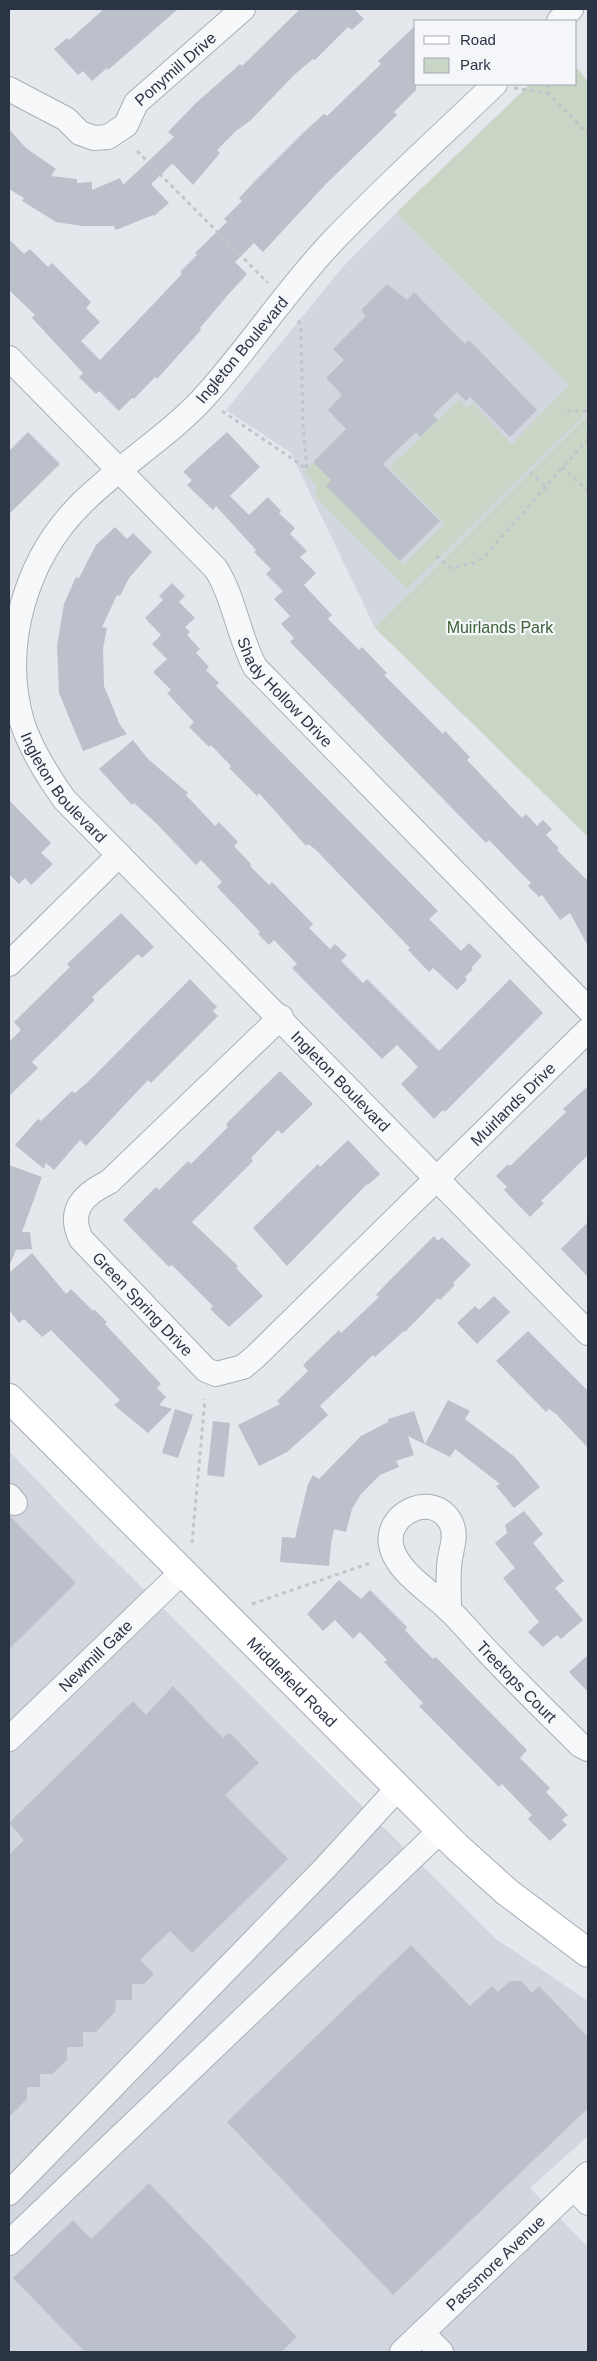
<svg xmlns="http://www.w3.org/2000/svg" width="597" height="2361" font-family="Helvetica,sans-serif">
<style>
.built{fill:#d2d6de}
.green{fill:#c9d6c5}
.building{fill:#bbc0ca}
.lines{fill:none;stroke-linecap:round;stroke-linejoin:round}
.minor-casing{stroke:#a9aeb7;stroke-width:26}
.major-casing{stroke:#a3abb8;stroke-width:30}
.path{stroke:#c2c5cb;stroke-width:3;stroke-dasharray:4 4;stroke-linecap:butt}
.minor{stroke:#f7f8fa;stroke-width:24}
.major{stroke:#fff;stroke-width:28}
.labels{text-anchor:middle;dominant-baseline:central;stroke-width:4.5;stroke-linejoin:round;paint-order:stroke}
.street-label{font-size:16px;fill:#2b3445;stroke:#f4f6f9}
.park-label{font-size:16px;fill:#3f6138;stroke:#f4f6f9}
</style>
<rect width="100%" height="100%" fill="#e4e7ec"/>
<g class="built">
<path d="M396 213 588 404V415L375 628 291 453 226 410 342 268Z"/>
<path d="M9 1451 95 1541 496 1939 588 2001V2136L530 2188 588 2247V2352H9Z"/>
</g>
<g class="green">
<path d="M576 67 588 82V404L582 417 407 589 316 497V485L304 472 314 462 343 492 338 498 403 565 445 524 390 467 459 400 467 408 472 403 512 444 569 385 396 213 530 84H576Z"/>
<path d="M588 415V837L375 628Z"/>
</g>
<g class="building">
<path d="M104 9H178L108 70 107 68 92 81 83 71 78 75 54 49 67 38 69 40Z"/>
<path d="M300 9H354L364 19 352 30 348 27 315 60 313 59 294 75 251 120 236 131 217 150 220 153 193 185 173 164 171 165 151 184 169 203 154 216 153 215 116 230 114 226H82L56 222 22 201 24 198 9 189V129L26 148 56 169 51 176 77 179V183L92 182V190L120 178 123 185 174 137 168 132 195 104 240 64 242 66Z"/>
<path d="M416 25V90L394 112 397 115 326 184 263 252 254 243 235 262 247 274 227 296 200 328 201 330 157 379 155 377 134 399 132 398 119 411 99 391 96 394 79 377 83 373 32 318 35 315 9 290V239L24 254 30 249 48 267 52 263 91 302 86 308 100 322 81 341 100 360 182 274 180 272 197 255 195 253 227 222 224 219 242 201 239 198 256 180 305 131 324 114 327 116 381 64 378 61Z"/>
<path d="M387 284 407 300 414 292 465 344 469 340 537 410 510 437 470 397 466 401 457 392 433 415 438 420 420 437 416 432 383 464 440 521 400 561 326 486 331 480 313 462 346 429 328 410 342 395 326 378 344 360 333 349 366 316 361 310Z"/>
<path d="M28 432 60 464 9 514V451Z"/>
<path d="M227 432 260 467 230 496 249 515 268 497 281 511 279 513 295 528 290 534 307 551 300 557 316 573 304 585 332 615 328 619 359 650 362 647 387 673 384 675 443 734 445 731 470 757 467 760 522 818 526 814 537 826 543 820 552 829 546 835 559 848 557 850 588 881V946L570 913 560 920 542 895 539 897 528 886 531 883 520 872 489 840 486 843 290 642 294 638 281 624 290 616 274 599 283 591 266 574 271 569 254 552 256 550 216 506 213 510 187 485 192 480 183 472Z"/>
<path d="M115 527 127 539 133 533 152 552 129 578 120 596 117 595 102 627 107 628 103 649 104 686 120 725 127 734 83 751 59 693 57 646 64 604 76 577 79 578 96 545Z"/>
<path d="M172 583 185 596 179 602 195 618 185 627 190 632 187 635 200 649 196 653 209 667 206 670 219 683 216 686 438 911 429 919 461 951 469 943 482 956 471 968 473 969 465 977 467 980 457 990 433 968 429 972 408 950 410 948 315 849 308 844 306 846 259 793 257 796 229 768 231 766 211 745 209 747 189 727 194 722 167 693 171 690 153 672 167 659 152 644 161 635 145 618 163 600 159 596Z"/>
<path d="M133 740 148 759 188 793 186 795 215 826 219 822 238 842 234 846 251 864 250 866 269 885 272 882 313 924 309 928 330 949 335 944 347 955 341 961 363 983 367 979 439 1051 510 979 543 1013 445 1112 443 1110 434 1119 401 1084 418 1067 397 1045 382 1059 292 968 297 964 274 940 269 945 258 934 260 932 217 887 222 882 201 860 196 865 157 824 134 803 132 805 99 769Z"/>
<path d="M9 800 51 843 41 853 53 864 31 885 25 878 19 884 9 874Z"/>
<path d="M121 913 154 947 142 958 138 954 92 997 95 1000 32 1062 38 1068 9 1096V1042L21 1030 14 1022 70 967 67 964Z"/>
<path d="M190 979 217 1007 213 1011 218 1016 151 1083 148 1080 86 1146 80 1140 54 1170 46 1163 44 1169 15 1145 38 1119 41 1121 72 1091 75 1093 92 1078Z"/>
<path d="M280 1071 313 1104 282 1134 278 1130 251 1158 253 1161 192 1222 238 1266 236 1268 263 1296 229 1327 210 1309 213 1306 172 1265 169 1267 123 1220 156 1187 159 1190 188 1161 191 1164 228 1127 226 1124Z"/>
<path d="M588 1086V1155L541 1201 544 1203 530 1217 504 1190 507 1187 496 1176 508 1164 510 1166 566 1112 563 1109Z"/>
<path d="M348 1140 380 1174 368 1185 367 1184 287 1266 253 1228 318 1164 320 1167Z"/>
<path d="M9 1165 42 1177 22 1232H30L32 1249 16 1250 10 1264Z"/>
<path d="M588 1222V1277L561 1249Z"/>
<path d="M434 1236 438 1241 442 1237 471 1265 453 1283 455 1285 440 1300 438 1298 405 1332 404 1331 375 1357 373 1355 320 1406 328 1415 314 1428 287 1452 259 1466 238 1425 280 1404 277 1401 308 1371 303 1365 339 1330 341 1333 379 1297 376 1295 388 1282Z"/>
<path d="M32 1253 66 1294 71 1289 93 1311 94 1309 107 1322 105 1324 161 1384 157 1388 166 1397 159 1405 172 1409 148 1433 114 1405 120 1400 51 1330 42 1337 24 1319 19 1323 9 1310V1273Z"/>
<path d="M494 1296 510 1312 477 1344 457 1323 475 1306 479 1310Z"/>
<path d="M528 1331 588 1391V1448L556 1414 549 1409 546 1412 496 1361Z"/>
<path d="M448 1400 470 1411 465 1419 515 1457 540 1487 514 1508 496 1486 500 1484 455 1449 450 1457 408 1436 414 1455 396 1461 399 1467 380 1475 361 1494 352 1509 346 1532 334 1529 331 1544 329 1566 280 1562 282 1537 295 1538 308 1484 313 1475 319 1479 361 1436 388 1422V1419L414 1411 425 1444Z"/>
<path d="M175 1409 193 1415 178 1458 162 1453Z"/>
<path d="M213 1421 230 1423 224 1477 207 1475Z"/>
<path d="M524 1511 543 1534 533 1543 564 1581 555 1588 583 1620 561 1639 557 1635 543 1647 528 1632 539 1622 503 1578 515 1568 495 1543 507 1533 505 1525Z"/>
<path d="M9 1515 76 1583 9 1649Z"/>
<path d="M339 1580 361 1599 370 1590 407 1627 405 1630 419 1645 433 1659 436 1657 527 1750 520 1758 550 1788 546 1792 568 1815 562 1820 567 1825 550 1841 528 1819 532 1815 521 1804 502 1784 499 1787 419 1706 423 1703 384 1662 387 1660 360 1632 353 1639 335 1620 323 1631 307 1614Z"/>
<path d="M588 1655V1692L569 1672Z"/>
<path d="M173 1686 223 1738 228 1733 231 1734 259 1763 225 1795 288 1859 192 1953 170 1931 140 1960 154 1974 144 1984H132V2000H116L115 2012 96 2032H83V2047H67V2060L52 2074H40V2087H27V2099L9 2117V1855L24 1840 9 1823 133 1701 146 1715Z"/>
<path d="M411 1945 470 2006 492 1986 498 1992 510 1981H521L532 1993 539 1986 588 2037V2108L393 2295 227 2122Z"/>
<path d="M149 2183 297 2337 281 2352H85L13 2278 73 2220 91 2239Z"/>
</g>
<g class="lines">
<g class="minor-casing">
<g id="minor">
<path d="M559 21 571 9"/>
<path id="s1" d="M495 84C440 137 382 189 330 244 286 291 250 346 207 394 171 435 121 464 82 503 26 558 0 645 22 722 31 750 47 775 64 799L588 1333"/>
<path id="s2" d="M9 89 66 119 80 133 94 138 108 137 126 125 136 103 243 9"/>
<path id="s3" d="M9 358 216 569C235 600 238 635 255 667L588 1009"/>
<path d="M9 964 119 855"/>
<path id="s4" d="M281 1017 109 1182C84 1194 67 1210 81 1239L206 1370 216 1374 243 1367 255 1357 588 1030"/>
<path d="M9 1496 15 1503"/>
<path id="s5" d="M449 1609C449 1596 448 1582 449 1568 449 1553 458 1538 451 1523 434 1489 381 1514 392 1549 400 1574 430 1591 448 1609 464 1624 477 1641 492 1656 521 1687 551 1716 580 1745L588 1749"/>
<path id="s6" d="M9 1739 181 1573"/>
<path d="M574 2188 588 2203"/>
<path d="M9 2193 326 1867 398 1788"/>
<path d="M9 2243 440 1831"/>
<path d="M422 2333 441 2352"/>
<path id="s7" d="M402 2352 588 2174"/>
</g>
</g>
<g class="major-casing">
<g id="major">
<path id="s8" d="M9 1398 457 1847 507 1892 588 1953"/>
</g>
</g>
<g class="path">
<path d="M547 84 548 93 588 134"/>
<path d="M514 88 548 93"/>
<path d="M137 151 268 283"/>
<path d="M222 411 307 469 303 427 301 328 298 319"/>
<path d="M567 411H588"/>
<path d="M562 467 588 491"/>
<path d="M530 472 545 487"/>
<path d="M436 556 451 568 474 563 483 558 588 439"/>
<path d="M192 1543 205 1399"/>
<path d="M252 1604 373 1562"/>
</g>
<use href="#minor" class="minor"/>
<use href="#major" class="major"/>
</g>
<g class="labels">
<g class="street-label">
<text stroke="none"><textPath href="#s2" startOffset="211">Ponymill Drive</textPath></text>
<text transform="translate(242 350) rotate(-50)">Ingleton Boulevard</text>
<text stroke="none"><textPath href="#s3" startOffset="439">Shady Hollow Drive</textPath></text>
<text stroke="none"><textPath href="#s1" startOffset="906">Ingleton Boulevard</textPath></text>
<text stroke="none"><textPath href="#s1" startOffset="1311">Ingleton Boulevard</textPath></text>
<text stroke="none"><textPath href="#s4" startOffset="908">Muirlands Drive</textPath></text>
<text stroke="none"><textPath href="#s4" startOffset="401">Green Spring Drive</textPath></text>
<text stroke="none"><textPath href="#s6" startOffset="120">Newmill Gate</textPath></text>
<text stroke="none"><textPath href="#s5" startOffset="364">Treetops Court</textPath></text>
<text stroke="none"><textPath href="#s8" startOffset="401">Middlefield Road</textPath></text>
<text stroke="none"><textPath href="#s7" startOffset="129">Passmore Avenue</textPath></text>
</g>
<g class="park-label">
<text x="500" y="627">Muirlands Park</text>
</g>
</g>
<rect width="597" height="2361" fill="none" stroke="#2b3445" stroke-width="20"/>
<rect x="414" y="20" width="162" height="65" fill="#f4f6f9" stroke="#a4a8b1"/>
<rect x="424" y="36" width="25" height="8" fill="#ffffff" stroke="#a4a8b1"/>
<text x="460" y="45" font-size="15" fill="#2b3445">Road</text>
<rect x="424" y="58" width="25" height="15" fill="#c9d6c5" stroke="#a4a8b1"/>
<text x="460" y="70" font-size="15" fill="#2b3445">Park</text>
</svg>
